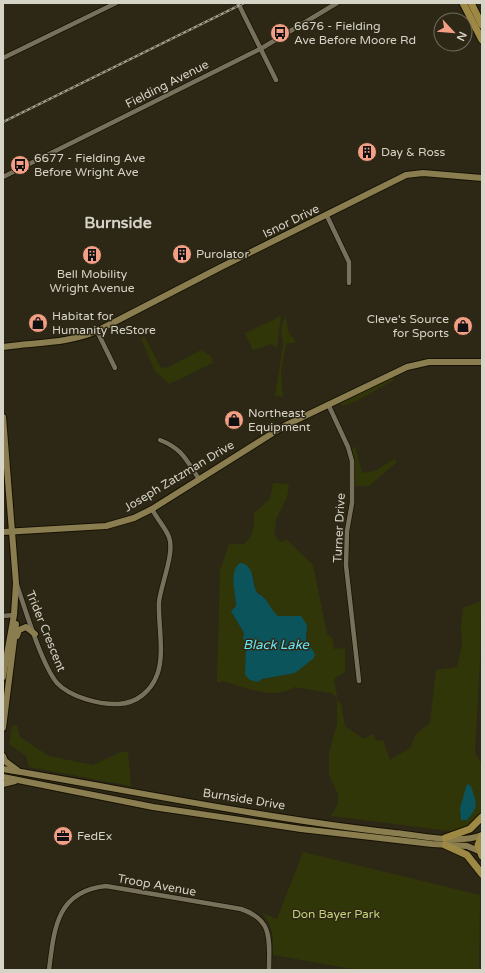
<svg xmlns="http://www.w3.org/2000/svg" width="485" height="973" font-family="'Varela Round',sans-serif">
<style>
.green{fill:#313609;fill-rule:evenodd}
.water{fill:#0b545c}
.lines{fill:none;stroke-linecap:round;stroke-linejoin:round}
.street-casing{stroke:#161102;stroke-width:6}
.secondary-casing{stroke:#161102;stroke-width:8}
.primary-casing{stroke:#161102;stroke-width:9}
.street{stroke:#77715c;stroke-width:4.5}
.secondary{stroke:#8a7d4f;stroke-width:6}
.primary{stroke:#9d8943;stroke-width:7}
.rail-casing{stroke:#a4a092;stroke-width:2.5}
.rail{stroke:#2d2816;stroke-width:1;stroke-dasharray:3;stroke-linecap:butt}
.labels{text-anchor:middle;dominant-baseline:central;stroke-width:3;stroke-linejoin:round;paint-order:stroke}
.poi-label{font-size:12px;fill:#d6d3c7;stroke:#2d2816;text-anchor:start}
.street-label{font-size:12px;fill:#d6d3c7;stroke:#2d2816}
.park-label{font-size:12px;fill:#c5d179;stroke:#2d2816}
.water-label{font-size:13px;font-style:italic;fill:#67e4f5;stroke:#2d2816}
.district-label{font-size:16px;font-weight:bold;fill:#d6d3c7;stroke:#2d2816}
</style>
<rect width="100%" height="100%" fill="#2d2816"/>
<g class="green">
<path d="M281 315 277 348 272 344 253 350 245 333 273 320Z"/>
<path d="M285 315 289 333 295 340V343H286L281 372 283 397 275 396 283 345 281 329Z"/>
<path d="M144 336 161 368 169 367 201 350 211 356 213 363 169 384 155 371 141 339Z"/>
<path d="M392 376 394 380 356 401 342 406 341 402Z"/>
<path d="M355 446 362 473 375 471 394 459 397 462 369 486H354L355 475 352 449Z"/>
<path d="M273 483 289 484 287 497 276 519 274 533 280 542 287 540 313 565 327 634 332 637 334 649 345 648V672L334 679 338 702 341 703 345 726 364 739 374 734 376 741 383 740 390 760 410 748 416 734 430 723 436 670 457 667 462 646 461 624 463 608 481 601 480 660 475 753 481 763 482 805 480 822 470 830 450 831 331 816 338 804V794L329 775V753L337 724V697L331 693 294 687C275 701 242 686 222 681L217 683 220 571 229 544H244C255 535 254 526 254 513L270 499ZM235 570 253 576 256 591 265 598 271 610 278 616H301L307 635 306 640 315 654 295 673 262 679 258 682 245 675 246 646 243 638 244 633 234 617 233 608 236 606 233 577ZM466 787 474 797 477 805 460 808 466 793Z"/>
<path d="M17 725 20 737 49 756 93 765 121 752H128L131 786 29 767 26 756 9 744 12 726Z"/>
<path d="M303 852 480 895 479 970H359L273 955C273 939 274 926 262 913L277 919Z"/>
</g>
<g class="water">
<path d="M240 563C254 564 252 581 256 591 258 595 263 595 265 599 270 605 272 611 278 616H301L307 625 306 640 315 654 314 658 295 673 262 679 258 682 250 680 245 675 246 646 243 638 244 633 231 611 236 606C236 593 228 572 240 563Z"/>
<path d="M467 784 471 786C476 803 480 805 467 820H461L460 808Z"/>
</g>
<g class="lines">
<g class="street-casing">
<g id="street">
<path d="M238 3 276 80"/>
<path d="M3 58 116 3"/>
<path d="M3 177 262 48 337 3"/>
<path d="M327 216 349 262V283"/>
<path d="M97 331 115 368"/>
<path d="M328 404 348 447 352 461V503L347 531 346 565 359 681"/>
<path d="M160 440C183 449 186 460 199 479"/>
<path d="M17 585C25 609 42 665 57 683 70 697 100 705 119 704 137 703 151 691 157 675 165 655 158 624 159 602 161 584 175 553 169 537 165 527 157 519 152 509"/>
<path d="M3 616 14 615"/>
<path d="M49 970C54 930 56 891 106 886L241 909C274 920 269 941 269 970"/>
</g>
</g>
<g class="secondary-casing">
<g id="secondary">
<path d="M3 347C35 342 66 344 97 331L221 267 406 175 423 173 482 178"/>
<path d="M3 417 16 583 14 615 3 677"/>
<path d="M3 532 106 526 134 518 152 509 284 426 407 367 429 362H482"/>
<path d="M17 636 19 630 26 627 35 634"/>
<path d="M3 728 16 624"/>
<path d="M3 756 5 761 17 770"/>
<path d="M3 769C133 791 263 818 395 833 420 835 459 845 482 835"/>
<path d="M3 777 153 807 301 829 432 844 467 846 479 851"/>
<path d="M3 784 15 781"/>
</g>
</g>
<g class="primary-casing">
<g id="primary">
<path d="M463 3 482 40"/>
<path d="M471 3 482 25"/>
<path d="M482 836 478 845 482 856"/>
<path d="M445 838 470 829 482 817"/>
<path d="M445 845 467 855 482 874"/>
</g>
</g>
<use href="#street" class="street"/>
<use href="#secondary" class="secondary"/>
<use href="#primary" class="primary"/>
<g class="rail-casing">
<path id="rail" d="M3 122 244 3"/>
</g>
<use href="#rail" class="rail"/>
</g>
<defs>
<g id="bus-disc" transform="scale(1)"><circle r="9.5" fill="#f39f86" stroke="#2d2816"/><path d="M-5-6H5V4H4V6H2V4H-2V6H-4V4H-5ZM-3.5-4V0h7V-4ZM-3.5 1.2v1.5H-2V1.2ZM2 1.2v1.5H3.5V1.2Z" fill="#111"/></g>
<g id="building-disc" transform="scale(1)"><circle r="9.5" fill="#f39f86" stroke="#2d2816"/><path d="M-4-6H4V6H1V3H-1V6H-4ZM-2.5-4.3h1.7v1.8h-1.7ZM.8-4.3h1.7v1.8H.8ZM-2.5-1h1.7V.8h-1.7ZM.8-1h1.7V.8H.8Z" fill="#111"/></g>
<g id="shop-disc" transform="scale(1)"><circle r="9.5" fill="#f39f86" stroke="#2d2816"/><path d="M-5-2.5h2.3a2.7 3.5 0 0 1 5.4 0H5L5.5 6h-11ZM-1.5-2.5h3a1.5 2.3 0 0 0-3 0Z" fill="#111"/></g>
<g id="office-disc" transform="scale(1)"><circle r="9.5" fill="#f39f86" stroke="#2d2816"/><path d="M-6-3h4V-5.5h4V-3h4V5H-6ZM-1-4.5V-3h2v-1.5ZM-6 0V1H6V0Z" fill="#111"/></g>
</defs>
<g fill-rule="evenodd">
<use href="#bus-disc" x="280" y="33"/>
<use href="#building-disc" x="367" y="152"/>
<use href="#bus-disc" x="20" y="165"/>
<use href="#building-disc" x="182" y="254"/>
<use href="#building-disc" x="92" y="255"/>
<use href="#shop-disc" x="38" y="323"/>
<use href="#shop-disc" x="463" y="326"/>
<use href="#shop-disc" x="234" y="420"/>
<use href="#office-disc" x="63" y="836"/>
</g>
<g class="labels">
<g class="poi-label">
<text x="294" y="26">6676 - Fielding<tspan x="294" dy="14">Ave Before Moore Rd</tspan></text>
<text x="381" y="152">Day &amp; Ross</text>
<text x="34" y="158">6677 - Fielding Ave<tspan x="34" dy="14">Before Wright Ave</tspan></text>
<text x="196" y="254">Purolator</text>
<text x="92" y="274" text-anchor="middle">Bell Mobility<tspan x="92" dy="14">Wright Avenue</tspan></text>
<text x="52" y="316">Habitat for<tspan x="52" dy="14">Humanity ReStore</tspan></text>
<text x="449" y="319" text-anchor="end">Cleve's Source<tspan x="449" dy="14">for Sports</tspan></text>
<text x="248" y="413">Northeast<tspan x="248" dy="14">Equipment</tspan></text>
<text x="77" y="836">FedEx</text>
</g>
<g class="street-label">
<text transform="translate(167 84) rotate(-27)">Fielding Avenue</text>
<text transform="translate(291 221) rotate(-26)">Isnor Drive</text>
<text transform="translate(179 476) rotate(-31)">Joseph Zatzman Drive</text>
<text transform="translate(339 528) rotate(-87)">Turner Drive</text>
<text transform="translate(46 631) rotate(68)">Trider Crescent</text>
<text transform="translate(244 799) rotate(9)">Burnside Drive</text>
<text transform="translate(157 885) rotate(10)">Troop Avenue</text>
</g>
<g class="park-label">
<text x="336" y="914">Don Bayer Park</text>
</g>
<g class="water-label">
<text x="276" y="645">Black Lake</text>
</g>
<g class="district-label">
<text x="118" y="223">Burnside</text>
</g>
</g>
<rect width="485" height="973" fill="none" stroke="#d6d3c7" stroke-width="8"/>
<g transform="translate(453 32) rotate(116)"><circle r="19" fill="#2d2816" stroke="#716c5d"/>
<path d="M0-3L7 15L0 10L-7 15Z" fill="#f39f86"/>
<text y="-6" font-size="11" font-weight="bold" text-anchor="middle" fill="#d6d3c7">N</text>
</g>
</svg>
